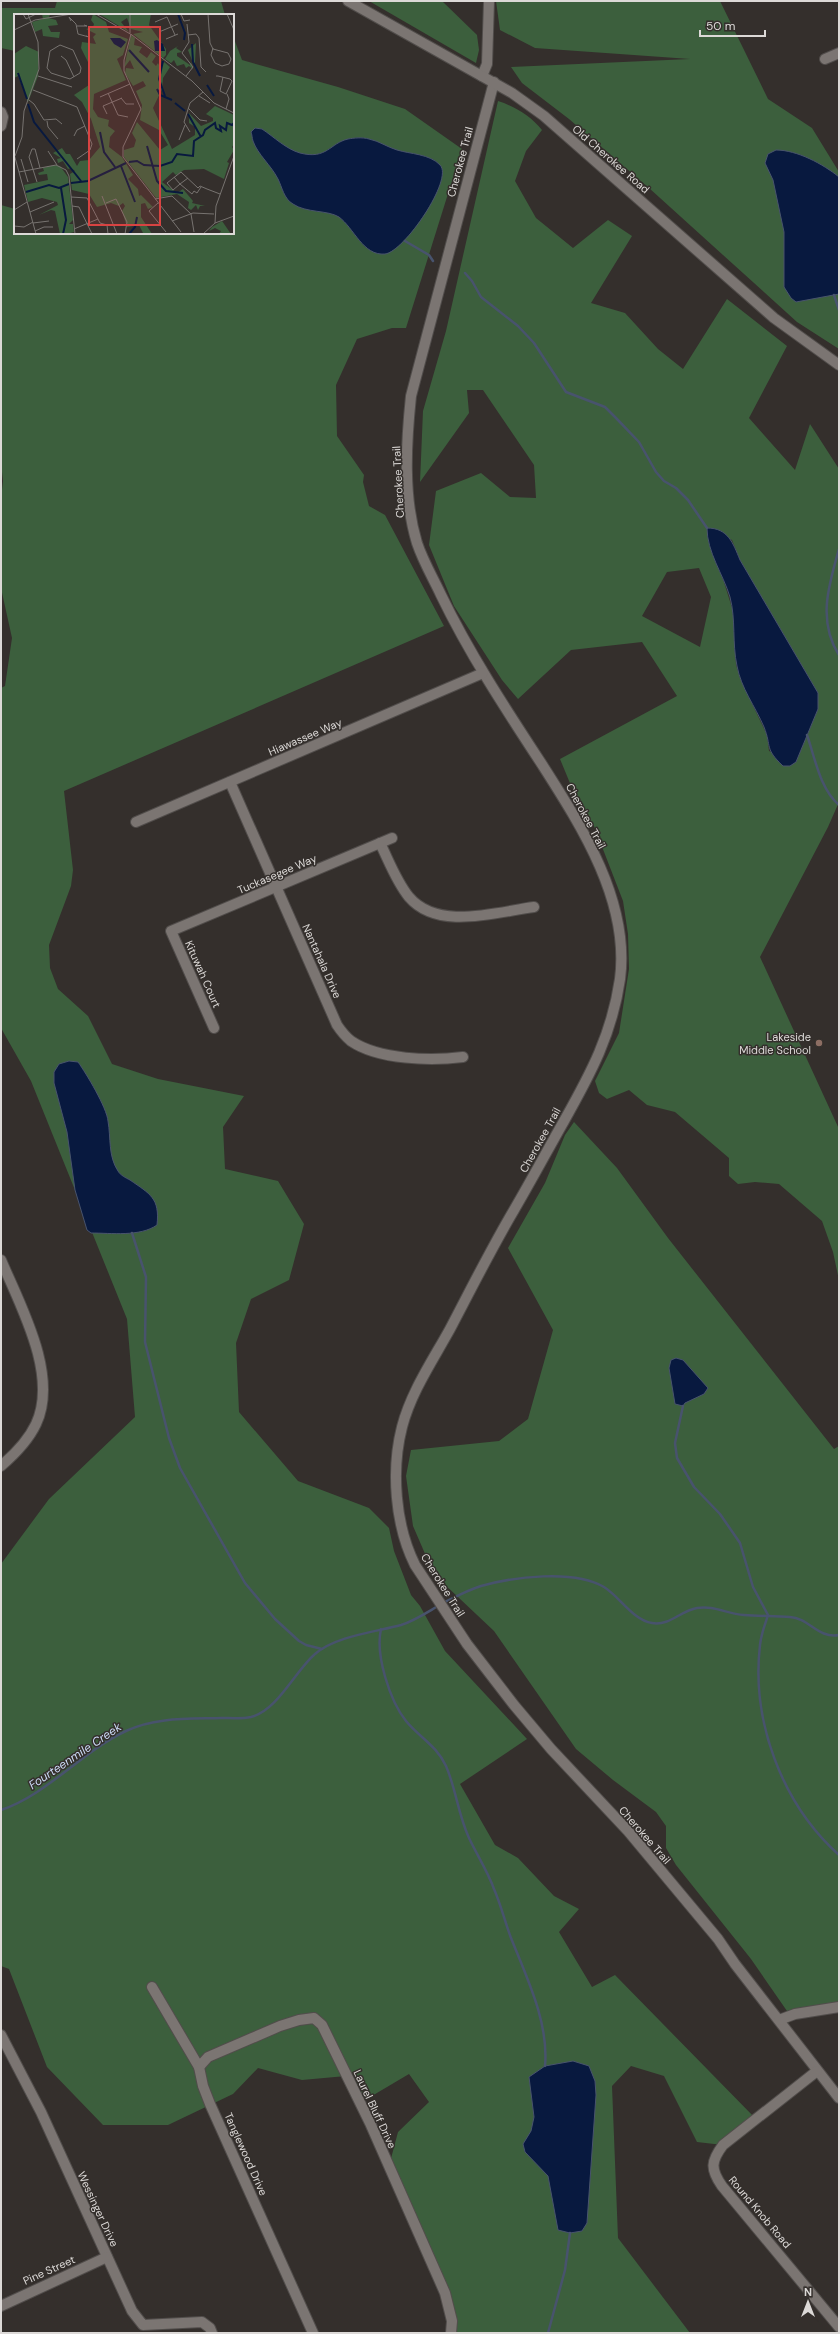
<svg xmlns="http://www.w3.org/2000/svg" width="840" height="2334" font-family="'DM Sans',sans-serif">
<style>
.green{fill:#3c5f3d;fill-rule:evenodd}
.water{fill:#08193f;stroke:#48536d}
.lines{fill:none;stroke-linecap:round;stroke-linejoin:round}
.stream{stroke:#48536d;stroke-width:2.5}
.minor-casing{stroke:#514d4b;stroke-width:12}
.tertiary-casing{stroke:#514d4b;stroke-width:12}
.minor{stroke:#7b7572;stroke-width:10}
.tertiary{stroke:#7b7572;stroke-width:10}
.education-dot{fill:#8d6e63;stroke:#342f2c;stroke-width:1.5}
.labels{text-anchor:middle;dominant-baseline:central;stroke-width:3;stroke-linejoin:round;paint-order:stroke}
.street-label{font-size:11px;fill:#dcd9d7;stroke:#342f2c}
.poi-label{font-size:11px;fill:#dcd9d7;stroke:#342f2c;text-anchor:end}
.water-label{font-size:12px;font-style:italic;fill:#ccdbf7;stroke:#342f2c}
.inset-river{fill:none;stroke:#08193f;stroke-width:2}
.inset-road{fill:none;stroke:#777370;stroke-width:1}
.view{fill:#d74342;fill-opacity:0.15;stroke:#d74342;stroke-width:2}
.inset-edge{fill:none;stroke:#dcd9d7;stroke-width:2}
</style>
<rect width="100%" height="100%" fill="#342f2c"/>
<g class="green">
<path d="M57 1H221L225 15H15V51L1 48V8H55Z"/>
<path d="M369 1H442L477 35 479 50 476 63Z"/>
<path d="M496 1H720L768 99 812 128 839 172V349L797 322 649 188 569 119 522 83 511 67 690 59 535 48 500 30Z"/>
<path d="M233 36 242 60 338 87 405 109 462 149 406 328H392L357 339 336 385 337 436 364 475 363 482 369 506 385 515 444 626 64 791 73 870 71 886 49 945 50 968 58 989 88 1016 112 1064 158 1079 244 1096 223 1127 225 1169 278 1181 304 1224 289 1280 251 1299 236 1343 239 1412 298 1481 369 1508 389 1528 394 1551 411 1595 420 1606 445 1651 527 1739 460 1784 495 1845 518 1858 554 1896 579 1909 559 1932 592 1987 615 1975 756 2119 723 2145 697 2142 664 2076 631 2066 612 2086 618 2238 690 2333H451L452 2321 389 2166 398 2132 429 2102 409 2074 360 2103 346 2076 302 2080 258 2068 233 2094 168 2125H103L47 2067 9 1969 1 1966V1564L49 1499 135 1417 127 1319 31 1081 1 1028V688L5 686 12 638 1 588V498L3 481 1 463V205L15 209V233H233Z"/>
<path d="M498 101C514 106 531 116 542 130L526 151 515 181 536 218 573 248 608 220 632 236 591 303 625 313 658 349 683 369 727 299 787 346 749 418 795 470 810 424 839 469V802L828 827 760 957 839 1129V1280L833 1252 822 1221 779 1184 755 1182 738 1184 729 1176V1158L675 1112 647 1105 629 1090 607 1099 599 1093 595 1081 619 1033 629 969 628 934 623 901 594 826 579 805 560 759 677 696 642 642 571 650 518 699 502 680 454 606 429 545 436 491 481 473 510 497 536 498 534 465 483 390H467L469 413 420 482 423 411 446 331ZM707 528 732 540 740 560 818 693V709L796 762 769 751 767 735 740 678 736 665 733 611ZM699 568 711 597 700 647 642 616 667 572Z"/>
<path d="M574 1122 617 1168 668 1238 834 1449 839 1446V2003L787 2011 751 1959 676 1865 666 1848V1826L656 1812 613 1780 576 1749 494 1631 441 1581 426 1556 413 1526 406 1476 411 1450 499 1441 528 1419 553 1330 508 1248 545 1183 565 1135Z"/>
</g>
<g class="water">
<path d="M255 128 262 129C274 137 286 149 300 153 327 160 330 143 348 139 354 138 362 137 369 139 379 141 387 147 397 150 410 154 430 154 440 165 454 179 404 252 385 254 363 256 354 228 339 217 328 210 306 213 293 204 284 199 282 187 278 179 271 165 258 155 253 141 252 138 252 134 251 132Z"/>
<path d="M776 150C797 150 823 164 839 177V294L796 302 791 298 784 287V232L773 180 765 163 768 154Z"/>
<path d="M707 528C728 528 733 543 740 560L818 693V709L796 762 790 766H783C764 748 772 747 764 727 755 706 741 688 737 666 732 643 736 620 730 597 723 574 707 552 707 528Z"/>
<path d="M69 1061 78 1062C86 1073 107 1108 108 1121 111 1138 108 1156 118 1171 120 1175 126 1178 130 1180 150 1194 160 1198 157 1225 140 1237 111 1233 91 1233L87 1230 75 1190 67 1132 54 1083V1072L59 1064Z"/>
<path d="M676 1358 683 1360 708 1388 704 1394 685 1403 683 1406 675 1404 669 1368 671 1360Z"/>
<path d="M573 2061 589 2066 595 2081 596 2095 587 2223 582 2231 570 2233 558 2230 548 2176 525 2152 523 2144 531 2131 534 2117 529 2077 545 2066Z"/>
</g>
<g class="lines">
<g class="stream">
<path d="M405 241 429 255 433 261"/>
<path d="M465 273 472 281 481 297 518 326 534 343 566 392 605 407 616 418 639 442 656 472 664 481 676 488 688 500 707 528"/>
<path d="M834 295 839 310"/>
<path d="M839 549C829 584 817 621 839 655"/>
<path d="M807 735C815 758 820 789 839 805"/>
<path d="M132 1233 146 1277 145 1342 169 1438 180 1468 245 1583 275 1619 299 1641 306 1645 322 1649"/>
<path d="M683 1406 675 1443 677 1458 694 1487 720 1514 740 1543 753 1587 768 1615C765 1625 761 1634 760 1645 751 1721 782 1804 839 1855"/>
<path d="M443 1603C455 1597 468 1590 481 1586 513 1577 574 1569 604 1587 620 1597 633 1620 652 1623 670 1626 680 1611 697 1608 714 1605 727 1614 744 1615 759 1616 774 1616 790 1617 809 1618 818 1639 839 1635"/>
<path d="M381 1629C375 1655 390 1701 406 1721 419 1737 437 1746 446 1766 456 1789 458 1814 469 1838 477 1855 488 1872 494 1889 501 1905 505 1922 511 1938 527 1978 549 2023 545 2066"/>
<path d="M1 1810C48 1794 81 1752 126 1731 155 1717 189 1719 221 1718 231 1718 242 1719 251 1717 278 1710 295 1671 315 1654 336 1636 375 1632 401 1625 414 1621 426 1613 438 1606"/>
<path d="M548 2333 565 2270 570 2233"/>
</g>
<g class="minor-casing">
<g id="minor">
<path d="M825 59 839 53"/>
<path d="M482 76 487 64 489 1"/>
<path d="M494 82 411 396C406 444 403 497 417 543 423 561 433 578 441 595 470 655 507 711 543 766 582 827 630 902 620 979 612 1034 591 1073 564 1121 547 1151 531 1181 514 1210 491 1249 471 1289 450 1329 433 1360 411 1392 402 1427 391 1470 395 1525 415 1565L467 1644 514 1705 551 1749 628 1831 718 1939 735 1964 839 2098"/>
<path d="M1 112 3 117 1 126"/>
<path d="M230 782 337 1025C341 1031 346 1037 351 1041 379 1060 431 1061 463 1057"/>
<path d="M136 822 483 673"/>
<path d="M380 843C389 861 396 881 409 897 438 931 496 912 534 907"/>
<path d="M214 1028 171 931 392 838"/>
<path d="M1 1260C20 1305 59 1375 36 1424 28 1441 15 1454 1 1466"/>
<path d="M152 1987 199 2067 203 2086 210 2104 313 2333"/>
<path d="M779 2020 795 2014 839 2007"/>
<path d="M1 2035 41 2112 132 2311 143 2325 202 2322 210 2328 212 2333"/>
<path d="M199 2067 208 2057 280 2026 299 2020 314 2018 322 2025 370 2123 445 2293 452 2321 451 2333"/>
<path d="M817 2071 723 2145C711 2161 710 2169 722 2186L839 2327"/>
<path d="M1 2306 107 2257"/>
</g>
</g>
<g class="tertiary-casing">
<path id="tertiary" d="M348 1 512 93 544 116 774 318 839 365"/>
</g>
<use href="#minor" class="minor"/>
<use href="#tertiary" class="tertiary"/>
</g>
<circle class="education-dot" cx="819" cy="1043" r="4"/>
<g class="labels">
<g class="street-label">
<text transform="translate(611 159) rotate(41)">Old Cherokee Road</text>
<text transform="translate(460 162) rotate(-75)">Cherokee Trail</text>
<text transform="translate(398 482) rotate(-93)">Cherokee Trail</text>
<text transform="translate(305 737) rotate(-23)">Hiawassee Way</text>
<text transform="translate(586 816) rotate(62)">Cherokee Trail</text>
<text transform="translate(277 874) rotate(-23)">Tuckasegee Way</text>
<text transform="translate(322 961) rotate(66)">Nantahala Drive</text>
<text transform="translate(203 974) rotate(66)">Kituwah Court</text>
<text transform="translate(540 1140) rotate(-61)">Cherokee Trail</text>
<text transform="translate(443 1585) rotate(58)">Cherokee Trail</text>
<text transform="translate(645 1835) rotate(49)">Cherokee Trail</text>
<text transform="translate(375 2109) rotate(65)">Laurel Bluff Drive</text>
<text transform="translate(246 2154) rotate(66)">Tanglewood Drive</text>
<text transform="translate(98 2209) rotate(65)">Wessinger Drive</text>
<text transform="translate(760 2212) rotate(50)">Round Knob Road</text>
<text transform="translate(49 2270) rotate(-24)">Pine Street</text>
</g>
<g class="poi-label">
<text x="811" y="1037">Lakeside<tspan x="811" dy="13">Middle School</tspan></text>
</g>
<g class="water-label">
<text transform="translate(75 1756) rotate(-34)">Fourteenmile Creek</text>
</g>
</g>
<g transform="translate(14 14)">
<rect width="220" height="220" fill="#342f2c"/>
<path d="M28 0H36L35 4 42 6 44 11 34 12 37 18H46L45 24 29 22 28 15 21 18 18 8 29 5ZM79 0 92 8 95 18 114 25 109 41 103 45 112 66 80 80 79 95 84 103 95 106 94 112 101 117 96 123 95 133 108 143 119 161 114 165 124 175 125 182 127 181 139 193 134 195 131 189 127 190V203L138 220 129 219 125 211 113 213 108 197 111 192 109 189 105 192 97 189 83 193 75 180 58 176 56 160 61 157 57 154 54 155 49 147 44 149 43 145 47 144 39 139 48 134 52 140H56L63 152 66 147 75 146 86 133 77 105 68 88 60 81 75 71 74 48 67 34 68 28 82 30 79 23 82 20 72 15 79 13 80 10 77 6ZM85 0H137L135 11 152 35V41L149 44 119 20 129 18 117 15 113 4 107 8 115 18ZM117 21 121 24 120 31 128 33 125 38 133 44 137 38 142 42 138 48 142 52 144 49 146 53 150 48 156 53 149 64 148 75 139 94 158 135 181 121V113L175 109V99L187 112 199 107V104L192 100 201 92 220 101V130L218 133 220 136 213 148 215 149 210 165 190 155 170 156 162 161 159 158 148 168 163 179 169 175 179 187 178 189 191 192H186L184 196 182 191 177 196 174 194 175 188 163 180 142 184 110 143V136L120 133 122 126 118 119 123 108 146 136 154 131 145 116 126 106 128 91 122 77 132 72 129 67 119 72 111 59 112 54 120 55 116 46 110 54ZM182 29 181 49H179L174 36ZM12 32 25 38 24 62 14 88 4 62 0 64V40ZM164 32 162 34 168 38 163 39V42L176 51 177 48 179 55 175 52 172 54 170 50 163 52 160 46 157 49 151 45 156 37ZM40 151 46 152 54 163 59 206 55 210H59L60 218 53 220H46L41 197 37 196 25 201 44 191 43 188 28 184 14 188 10 171 34 166 33 160 25 161 24 159 30 157 29 154ZM208 207 217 220H205L207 217 201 214 195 217 198 213Z" fill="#3c5f3d"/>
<path d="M96 24H106L112 28 107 34 100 30ZM143 26 149 30 151 37H141L140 27Z" fill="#08193f"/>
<path class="inset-river" d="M164 0 171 19 170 26M178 30 179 48 186 62M115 36 135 58M149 47 145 65 151 82M4 59 13 85M193 71 200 82M143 75 146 81 158 86M161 89 171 97M14 90 20 108 67 167M174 100 187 123M86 118 90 138 101 153M133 132 143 167 152 177 169 179M115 148 123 147 130 151 146 152 158 148 163 140 179 142 180 127 189 121 191 116 201 109 202 114 207 117 206 112 212 116 213 109 218 111 220 109M107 152 121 188M57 169 74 167 112 149M47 174 52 206 49 220M12 178 35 171 45 174 55 170M115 220 121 213 123 203"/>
<path class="inset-road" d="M9 0 12 5 22 0M82 0 118 21 178 67 200 89 220 99M167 0 170 7 176 6M194 0 196 29 199 35 214 39 217 45 215 50 208 52 201 49 197 41 199 34M213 0 220 16M153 3 161 21M57 7 55 3 62 10 64 20 75 23 72 22M141 8 153 3M63 12H73L70 11M0 16 21 6 58 0M145 18 164 10M116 19V0M117 20 110 46V57L127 95 109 133V143L167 218M174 21 182 20 185 24 187 53 192 58M152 25 164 20M46 31 59 36 67 54 66 59 56 65 37 59 33 54 36 37ZM47 42 52 46 60 63M24 62 58 73M172 62 179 53 168 39 175 28 173 10M202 62H204L216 65 218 67 212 80 206 77 209 63M19 76 63 93 78 130 76 136 63 145M94 79 104 101 114 103M185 82 196 89M86 83 116 70M107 84 112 90H120M15 86 20 90 30 106 42 105 48 110M174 94 186 106 193 107M212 95 215 85 213 80M93 100 89 92 108 84M33 107 34 113 44 125M176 118 170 108 176 89 189 78M60 122 63 116 71 112M165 126 171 111M34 137 43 151M0 140 22 220M1 142 8 123 10 97 25 55 24 28 14 0M7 145 14 168M5 158 42 151 52 156 55 162 61 220M160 163 166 170 174 164M23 168 15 143 18 135H21L26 154M187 173 183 179 180 177 178 180 166 170 159 176 153 169 167 158 184 174 186 172 193 175 206 180M88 182 103 220M57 183 73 184 86 209 93 211 94 220M141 185 158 182 177 200 180 218M92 189 102 185 113 208 111 220M144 189 135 197 152 218M58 192 65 193 78 220M0 196 13 188M16 198 40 188M158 207 179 199 200 200M19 209 35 207M201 209 202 192 220 142M0 212 10 213 19 208M60 215 84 205M21 217 30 213H39M137 220H190M189 220 201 209 220 202"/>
<path class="view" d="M75 13H146V211H75Z"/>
<rect width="220" height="220" class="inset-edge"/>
</g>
<rect width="840" height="2334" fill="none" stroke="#dcd9d7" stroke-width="4"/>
<g transform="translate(808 2302)" stroke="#342f2c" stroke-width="3" paint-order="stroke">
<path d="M0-3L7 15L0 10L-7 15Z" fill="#dcd9d7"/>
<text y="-6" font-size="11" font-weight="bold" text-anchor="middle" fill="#dcd9d7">N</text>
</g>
<path d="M700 30v6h65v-6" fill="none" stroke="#dcd9d7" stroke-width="2"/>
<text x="706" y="30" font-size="12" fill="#dcd9d7" stroke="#342f2c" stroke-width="3" paint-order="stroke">50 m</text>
</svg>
